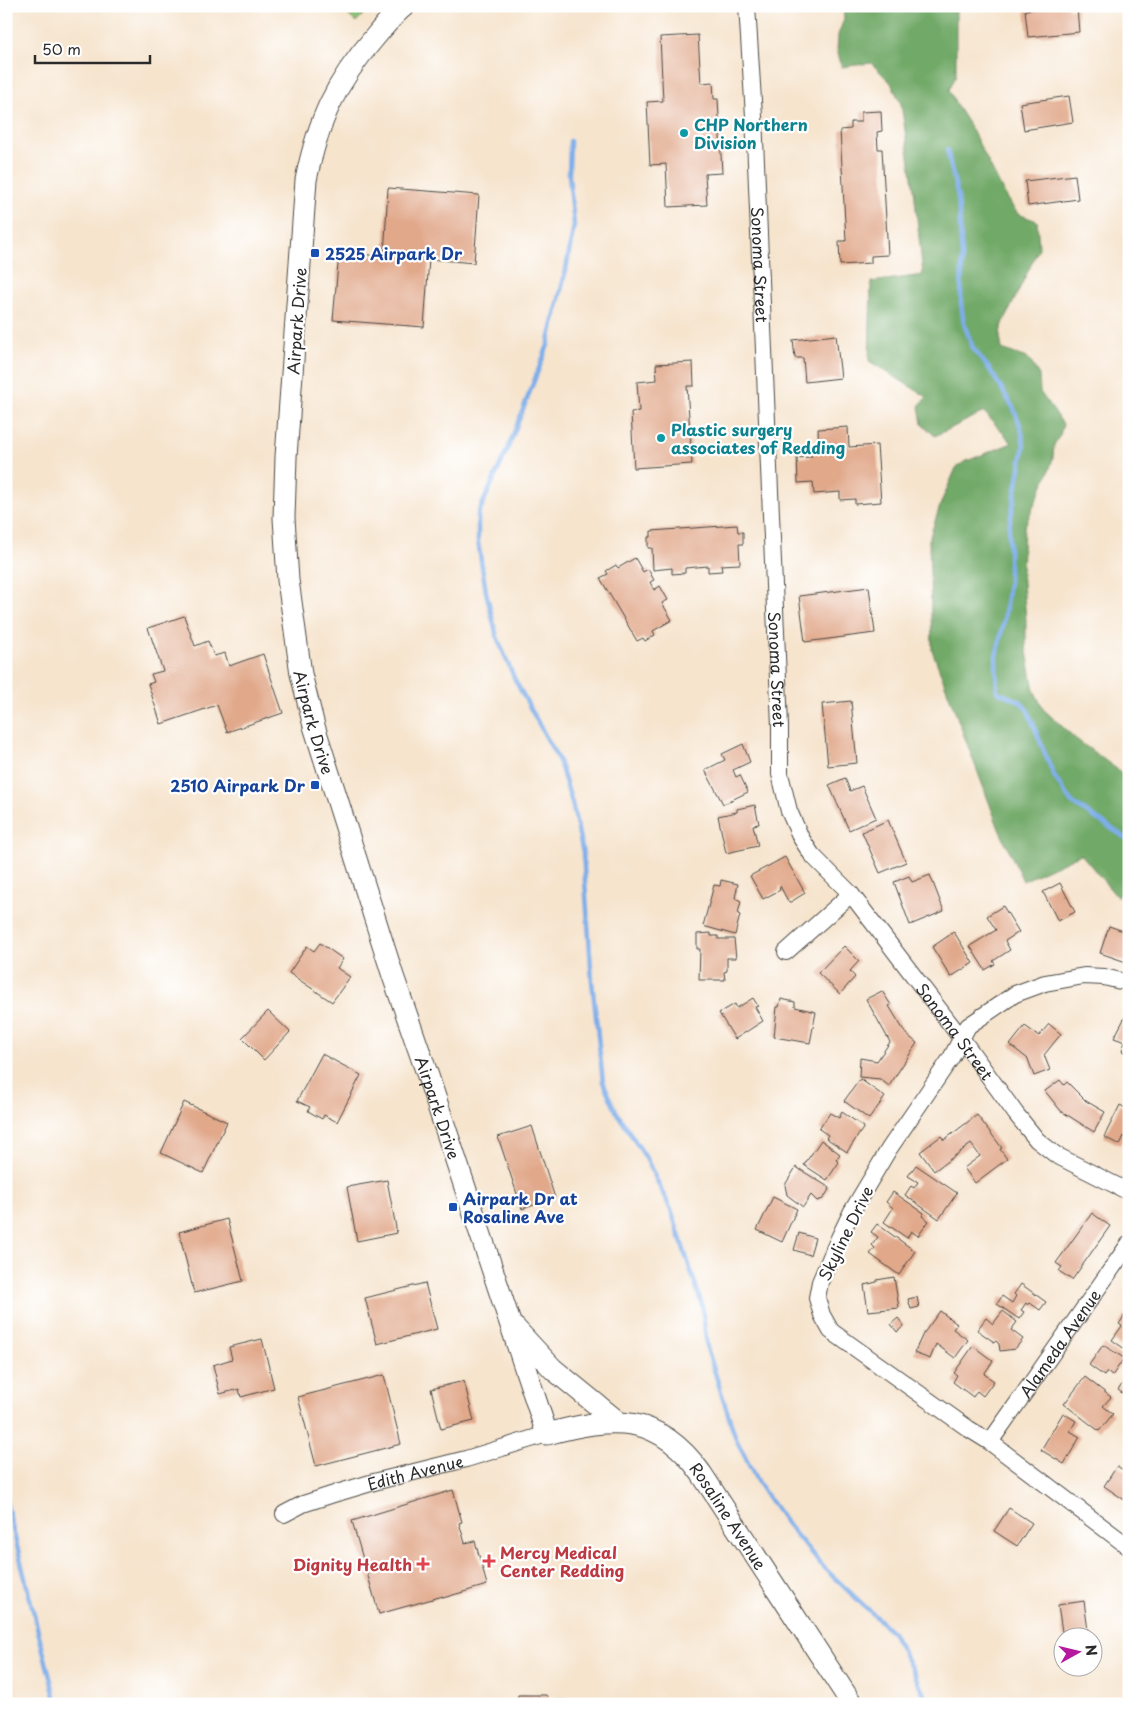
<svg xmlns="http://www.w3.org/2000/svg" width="1135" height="1710" font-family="'Playpen Sans',sans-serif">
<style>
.green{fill:#8cc376;stroke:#5c7750}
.forest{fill:#71a967;stroke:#4e6a49}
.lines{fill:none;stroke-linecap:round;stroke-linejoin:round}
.stream{stroke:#7eaee9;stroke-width:4.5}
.building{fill:#e1a88a}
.minor-casing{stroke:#494743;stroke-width:18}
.tertiary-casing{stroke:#494743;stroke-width:23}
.minor{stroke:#fff;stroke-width:16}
.tertiary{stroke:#fff;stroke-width:21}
.culture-dot{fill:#0f9aa8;stroke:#fff;stroke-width:2}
.transit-dot{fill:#1a4fb4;stroke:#fff;stroke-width:2}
.health-dot{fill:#e0444e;stroke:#fff;stroke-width:2}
.labels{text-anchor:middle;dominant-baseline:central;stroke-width:4.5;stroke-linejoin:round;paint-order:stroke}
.culture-label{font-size:16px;font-weight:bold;fill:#0d838f;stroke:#fff;text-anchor:start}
.transit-label{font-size:16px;font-weight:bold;fill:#164399;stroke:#fff;text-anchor:start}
.street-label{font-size:16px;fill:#2b2b2b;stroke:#fff}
.health-label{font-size:16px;font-weight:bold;fill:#be3a42;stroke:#fff;text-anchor:start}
</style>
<rect width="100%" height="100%" fill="#fff"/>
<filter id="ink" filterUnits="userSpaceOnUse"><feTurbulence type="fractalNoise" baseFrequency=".02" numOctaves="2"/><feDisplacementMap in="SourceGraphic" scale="10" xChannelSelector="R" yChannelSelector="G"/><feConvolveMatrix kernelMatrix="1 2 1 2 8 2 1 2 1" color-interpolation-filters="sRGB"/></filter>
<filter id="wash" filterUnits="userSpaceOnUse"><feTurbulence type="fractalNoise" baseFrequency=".0096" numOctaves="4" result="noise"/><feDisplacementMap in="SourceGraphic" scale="20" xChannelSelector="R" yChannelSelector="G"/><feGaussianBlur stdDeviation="1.12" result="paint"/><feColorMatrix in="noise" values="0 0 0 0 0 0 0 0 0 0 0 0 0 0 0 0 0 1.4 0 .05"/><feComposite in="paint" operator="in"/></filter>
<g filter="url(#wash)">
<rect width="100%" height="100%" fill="#f6e4cd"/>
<path class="green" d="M338 6H372L356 22Z"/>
<path class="forest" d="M843 6H954L956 10V75L949 90 957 106 972 130 1007 199 1018 214 1037 221 1039 248 1001 328 1000 337 1002 349 1029 359 1039 375 1040 392 1063 424 1060 435 1054 445 1053 458 1049 471 1024 528 1022 571 1026 620V646L1034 690 1043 709 1076 739 1129 778V885L1117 897 1081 854 1023 881 999 829 932 650 929 539 942 500 956 468 964 462 1012 443 984 412 935 436 922 424 919 406 927 397 869 361 871 282 923 275 914 190 901 104 891 83 871 63 842 67 837 50 838 35 844 19Z"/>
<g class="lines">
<g class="stream">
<path d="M570 141 569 175 574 225 566 269 548 345 508 448 478 514V542L486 592 497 637 515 680 559 761 572 803 583 853 592 981 603 1082 617 1113 646 1158 671 1210 702 1305 707 1348 736 1439 758 1483 786 1523 824 1568 892 1632 915 1675 928 1704"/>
<path d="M947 150 958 197 962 258 961 304 964 324 973 348 990 370 1014 409 1021 428 1024 446 1009 528V581L1004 621 996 657 997 692 1020 701 1028 711 1054 776 1071 802 1129 840"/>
<path d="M6 1501 38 1631 57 1704"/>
</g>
</g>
<g id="blocks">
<g class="building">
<path d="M1061 6H1068V9L1077 8 1079 32 1028 37 1025 10Z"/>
<path d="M698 35 701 83 713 82 714 99H718L722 173 705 174 707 205 668 207 666 164 650 165 647 102 663 101 660 37Z"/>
<path d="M1069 96 1073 122 1024 130 1020 103Z"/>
<path d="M881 111 882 131 877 132 878 149H882L888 255 871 256V263L840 265 839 241H846L840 130 851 129V122H861V112Z"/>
<path d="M1075 175 1078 199 1028 206 1025 181Z"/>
<path d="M388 188 479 195 474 263 429 259 424 327 333 320 339 253 384 256Z"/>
<path d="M836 335 841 378 805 382 803 358H795L793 340Z"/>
<path d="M693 362 694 386H687L692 464 634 468 631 412 639 411 637 382 657 380 656 364Z"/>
<path d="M848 427 849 447 877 445 881 502 855 504V499L840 500V492L814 494 813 482 798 483 797 458 811 457V449L819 448 818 429Z"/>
<path d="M737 525 738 532H743V544H739L740 564 721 565 722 571 708 572V566L685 568V573L672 574V568L653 570 652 548H648V537H651V531Z"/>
<path d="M635 558 643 572 648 569 654 580 650 582 654 590 660 586 668 600 662 603 672 620 653 631 655 635 645 641 643 638 637 641 600 578 608 574 606 571 616 565 618 568Z"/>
<path d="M869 587 875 633 805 642 799 596Z"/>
<path d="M184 616 195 646 208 641 214 656 225 653 229 666 263 654 283 713 227 732 217 705 161 724 148 684 154 682 151 674 163 671 148 628Z"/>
<path d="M851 701 857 763 828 766 822 704Z"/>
<path d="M743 744 750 762 733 770 736 777 740 775 748 792 723 804 705 770 725 760 722 754Z"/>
<path d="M845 778 850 791 862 786 876 818 849 830 829 785Z"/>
<path d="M755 805 759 824 753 825 758 846 726 853 718 816 737 812V809Z"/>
<path d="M888 820 906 862 880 873 862 832Z"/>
<path d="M785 857 805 893 789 903 780 886 779 887 780 890 763 899 750 876Z"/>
<path d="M930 875 944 911 910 925 894 882 909 876 912 882Z"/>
<path d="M721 880 738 884 735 898 741 901 738 914 740 915 735 935 703 926 714 885 720 886Z"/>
<path d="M1060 883 1075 912 1058 921 1043 892Z"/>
<path d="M1003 906 1019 932 1005 941 1010 950 993 961 995 964 985 970 970 946 996 930 987 916Z"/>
<path d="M1109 926 1129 933V963L1100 953Z"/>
<path d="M954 932 973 963 951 977 932 947Z"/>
<path d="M711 933V936H718V939H734L736 958H727V971L724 972 725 980H699L700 949H697V934Z"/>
<path d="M320 943 343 959 337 968 350 977 332 1002 289 973 307 946 314 951Z"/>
<path d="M844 946 859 961 850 971 855 977 840 994 818 973Z"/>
<path d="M882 991 891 1005 889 1006 906 1034 917 1043 889 1086 880 1079 859 1077 860 1058 877 1061 890 1042 866 999Z"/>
<path d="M753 998 758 1006 755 1007 763 1021 735 1039 719 1013 735 1004 737 1008Z"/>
<path d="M781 999 795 1002V1007L816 1012 810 1043 774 1037 777 1007H779Z"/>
<path d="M268 1011 290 1032 264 1060 242 1038Z"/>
<path d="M1125 1017 1129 1019V1054L1122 1051 1125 1042 1114 1038Z"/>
<path d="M1049 1024 1061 1034 1044 1055 1050 1070 1034 1076 1028 1059 1010 1045 1025 1026 1039 1036Z"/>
<path d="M322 1054 361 1075 337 1122 324 1115 322 1119 308 1111 310 1107 297 1101Z"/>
<path d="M860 1079 885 1097 869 1119 844 1101Z"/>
<path d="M1060 1080 1064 1085 1067 1082 1086 1101 1105 1112 1094 1132 1061 1111 1045 1091Z"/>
<path d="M184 1102 227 1122 203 1173 161 1153Z"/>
<path d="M1120 1105 1129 1110V1138L1124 1136 1120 1145 1104 1137Z"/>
<path d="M842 1112 864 1127 847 1152 826 1138 828 1135 819 1129 830 1113 839 1118Z"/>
<path d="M977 1115 1002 1148 1000 1149 1007 1159 975 1183 964 1168 980 1156 971 1144 934 1171 920 1152 941 1136 944 1140Z"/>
<path d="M532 1126 555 1198 522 1209 498 1137Z"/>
<path d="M821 1140 840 1154 836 1160 839 1162 827 1180 804 1165Z"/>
<path d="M916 1165 957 1193 939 1219 905 1195 911 1186 914 1188 918 1182 908 1176Z"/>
<path d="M796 1167 830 1188 823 1199 817 1201 811 1195 803 1207 787 1195 785 1185Z"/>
<path d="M387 1180 397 1233 357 1241 347 1187Z"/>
<path d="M893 1192 924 1213 922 1216 929 1221 918 1236 911 1231 907 1238 884 1222 893 1208 886 1202Z"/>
<path d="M773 1197 797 1209 782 1242 757 1230Z"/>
<path d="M1092 1213 1110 1226 1072 1280 1059 1271 1062 1267 1056 1263Z"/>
<path d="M227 1219 243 1281 194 1293 179 1232Z"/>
<path d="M877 1224 915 1251 899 1275 870 1254 875 1248 872 1245 878 1237 871 1232Z"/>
<path d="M799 1233 815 1238 810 1255 794 1250Z"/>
<path d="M894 1277 899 1308 868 1311 864 1285 877 1282V1280Z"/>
<path d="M425 1283 437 1329 377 1344 365 1298Z"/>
<path d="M1021 1284 1046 1302 1040 1310 1030 1303 1028 1305 1026 1303 1021 1310 1024 1312 1019 1319 997 1304 1002 1296 1012 1303 1016 1296 1014 1294Z"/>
<path d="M917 1297 919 1307 911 1309 908 1299Z"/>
<path d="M940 1311 957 1324 953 1329 968 1340 955 1358 936 1344 930 1359 914 1353 923 1334Z"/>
<path d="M1003 1311 1017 1322 1011 1330 1023 1339 1015 1349 1000 1351 999 1344 996 1341 994 1342 977 1330 986 1318 993 1324Z"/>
<path d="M1125 1315 1129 1318V1352L1112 1340 1122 1326 1119 1324Z"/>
<path d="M898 1318 904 1326 897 1332 891 1324Z"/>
<path d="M262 1339 274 1388 241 1397 239 1389 220 1394 213 1365 232 1359 229 1347Z"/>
<path d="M1103 1345 1124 1358 1112 1376 1107 1372 1104 1376 1089 1365Z"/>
<path d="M973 1346 993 1361 984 1374 994 1381 983 1396 977 1391 973 1397 953 1382 957 1375 954 1373Z"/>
<path d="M384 1375 401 1444 316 1466 298 1397Z"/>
<path d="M1085 1377 1111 1397 1103 1406 1113 1414 1099 1431 1064 1404Z"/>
<path d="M464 1381 474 1421 441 1429 431 1389Z"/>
<path d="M1123 1383 1129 1386V1398L1118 1390Z"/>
<path d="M1063 1413 1076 1421 1070 1431 1080 1437 1064 1464 1041 1450Z"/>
<path d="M1117 1466 1129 1474V1503L1104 1486Z"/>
<path d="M453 1490 462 1522 459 1523 465 1543 475 1541 487 1585 443 1598V1596L379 1614 352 1521Z"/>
<path d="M1009 1508 1032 1523 1017 1546 994 1531Z"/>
<path d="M1084 1601 1089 1638H1063L1058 1605Z"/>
<path d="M518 1695H546L549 1700H566V1704H517Z"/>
</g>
</g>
</g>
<g filter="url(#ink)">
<use href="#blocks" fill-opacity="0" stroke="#494743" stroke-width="1"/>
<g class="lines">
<g class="minor-casing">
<g id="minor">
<path id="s1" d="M747 6 754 116 780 726V774L789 811 801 838 812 855 851 894 961 1038 1016 1114 1037 1140 1056 1155 1129 1192"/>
<path d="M786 952 851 894"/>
<path d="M1129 983 1104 977 1084 976 1045 983 1015 994 968 1026 951 1058 889 1149 852 1211 839 1238 820 1282 817 1298 822 1315 831 1331 969 1429 990 1442 1129 1547"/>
<path id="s2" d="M990 1442 1129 1244"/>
<path id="s3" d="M284 1514 303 1504 337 1493 374 1482 466 1459 547 1434"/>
</g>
</g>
<g class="tertiary-casing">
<g id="tertiary">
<path id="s4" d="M404 6C393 15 384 26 375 37 335 83 318 121 306 180L286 457 284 518 288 580 301 674 314 726 393 976 429 1079 547 1434C613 1416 658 1413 701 1473L852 1704"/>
<path d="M515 1328 553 1369 618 1422"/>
</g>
</g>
<use href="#minor" class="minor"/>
<use href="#tertiary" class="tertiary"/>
</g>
</g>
<g class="culture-dot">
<circle cx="684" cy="133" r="5"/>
<circle cx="661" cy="438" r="5"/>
</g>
<g class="transit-dot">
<rect x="310" y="248" width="10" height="10" rx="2.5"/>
<rect x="310" y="780" width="10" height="10" rx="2.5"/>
<rect x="448" y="1202" width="10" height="10" rx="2.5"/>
</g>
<g class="health-dot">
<path d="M486.5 1553.5h5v5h5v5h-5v5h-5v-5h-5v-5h5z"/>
<path d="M420.5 1556.5h5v5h5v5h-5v5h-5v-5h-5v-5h5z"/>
</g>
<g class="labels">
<g class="culture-label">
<text x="694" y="124">CHP Northern<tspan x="694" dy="18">Division</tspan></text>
<text x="671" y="429">Plastic surgery<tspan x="671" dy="18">associates of Redding</tspan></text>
</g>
<g class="transit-label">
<text x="325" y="253">2525 Airpark Dr</text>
<text x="305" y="785" text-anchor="end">2510 Airpark Dr</text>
<text x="463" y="1198">Airpark Dr at<tspan x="463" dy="18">Rosaline Ave</tspan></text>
</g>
<g class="street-label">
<text stroke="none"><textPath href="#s1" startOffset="259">Sonoma Street</textPath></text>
<text transform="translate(296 321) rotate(-86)">Airpark Drive</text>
<text stroke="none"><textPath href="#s1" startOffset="664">Sonoma Street</textPath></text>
<text stroke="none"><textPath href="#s4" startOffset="749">Airpark Drive</textPath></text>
<text stroke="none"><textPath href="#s1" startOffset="1084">Sonoma Street</textPath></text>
<text stroke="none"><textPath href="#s4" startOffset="1154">Airpark Drive</textPath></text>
<text transform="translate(845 1233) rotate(-64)">Skyline Drive</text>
<text stroke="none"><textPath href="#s2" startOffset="121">Alameda Avenue</textPath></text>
<text stroke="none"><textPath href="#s3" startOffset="138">Edith Avenue</textPath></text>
<text stroke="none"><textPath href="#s4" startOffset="1722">Rosaline Avenue</textPath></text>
</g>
<g class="health-label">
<text x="500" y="1552">Mercy Medical<tspan x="500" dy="18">Center Redding</tspan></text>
<text x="412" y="1564" text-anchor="end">Dignity Health</text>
</g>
</g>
<rect width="1135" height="1710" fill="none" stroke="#fff" stroke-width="25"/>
<g transform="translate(1078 1652) rotate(82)"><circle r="24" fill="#ffffff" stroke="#aaaaaa"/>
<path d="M0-4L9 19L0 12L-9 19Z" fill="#b5179e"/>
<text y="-8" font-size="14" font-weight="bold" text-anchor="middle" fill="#2b2b2b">N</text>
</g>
<path d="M35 55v8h115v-8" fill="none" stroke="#2b2b2b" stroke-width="2.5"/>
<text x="42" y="55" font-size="15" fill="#2b2b2b" stroke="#ffffff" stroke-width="4" paint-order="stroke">50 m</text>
</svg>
